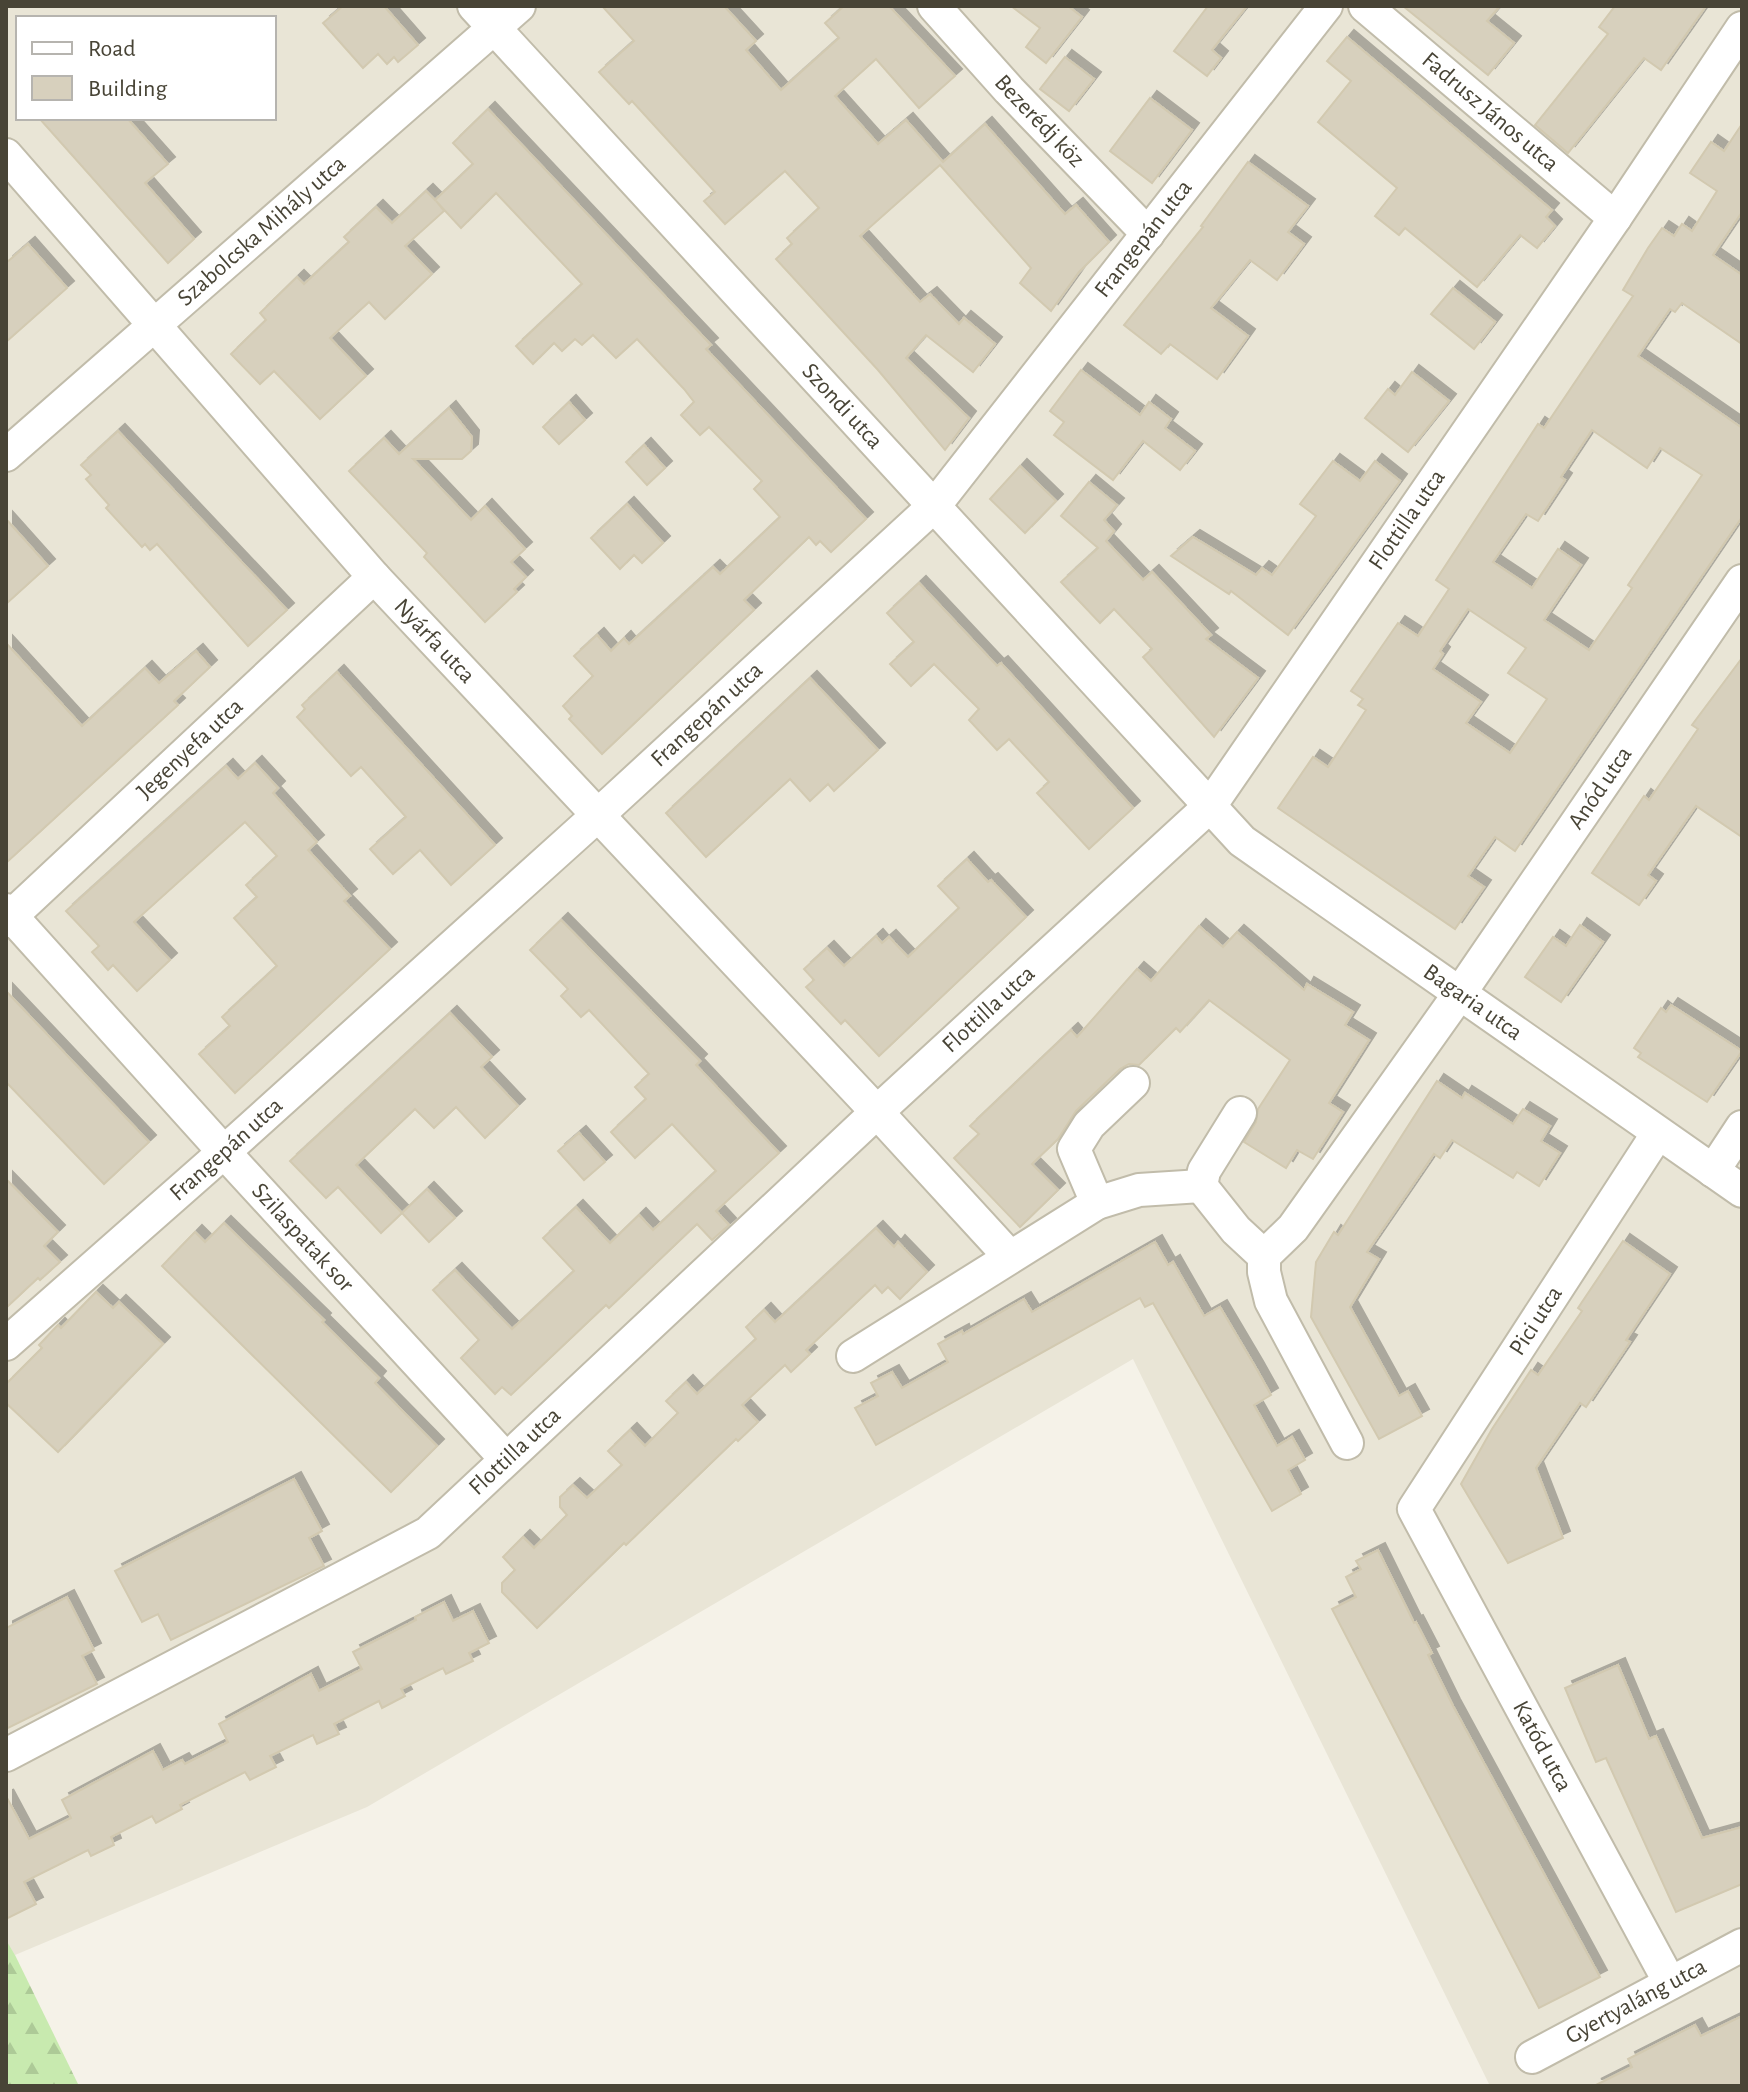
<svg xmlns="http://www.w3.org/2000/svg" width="1748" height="2092" font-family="'Alegreya Sans',sans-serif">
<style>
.residential{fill:#e9e5d6;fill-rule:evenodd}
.forest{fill:url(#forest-firs)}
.building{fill:#d7d0bd;stroke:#d2c9b0;stroke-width:2;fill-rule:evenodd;filter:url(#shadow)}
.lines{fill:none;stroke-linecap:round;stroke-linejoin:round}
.minor-casing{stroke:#c1bcaa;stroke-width:36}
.minor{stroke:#fff;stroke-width:32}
.labels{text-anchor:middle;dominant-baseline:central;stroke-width:6;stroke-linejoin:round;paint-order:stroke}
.street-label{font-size:24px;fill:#484436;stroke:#fff}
</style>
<defs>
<pattern id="forest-firs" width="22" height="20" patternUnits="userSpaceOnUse" patternTransform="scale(2)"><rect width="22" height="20" fill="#c8eaaf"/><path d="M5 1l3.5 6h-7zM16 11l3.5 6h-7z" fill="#adca97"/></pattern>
<filter id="shadow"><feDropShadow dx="7" dy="-7" stdDeviation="0" flood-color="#0004"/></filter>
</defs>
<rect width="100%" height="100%" fill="#f5f2e8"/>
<path class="residential" d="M6 6H1742V2086H1490L1133 1359 367 1807 15 1955 6 1941ZM18 18H274V118H18Z"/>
<path class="forest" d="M6 1940 15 1955 79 2086H6Z"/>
<g class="building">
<path d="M343 6H384L418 45 398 62 394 57 387 64 378 54 363 68 323 23Z"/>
<path d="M602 6H724L756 41 746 50 781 90 839 38 825 23 844 6H889L955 76 919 108 876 59 835 96 878 144 906 120 943 162 985 124 1065 214 1076 205 1109 242 1079 272 1051 311 1020 283 1031 268 940 165 860 236 920 302 930 294 959 324 964 318 995 344 973 372 926 335 906 358 969 418 945 450 878 370 776 259 792 244 787 238 819 208 785 171 725 224 704 201 715 192 632 101 629 104 599 72 634 41Z"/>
<path d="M1011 6H1068L1082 17 1046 63 1026 47 1040 28Z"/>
<path d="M1208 6H1247L1212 50 1221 58 1207 76 1174 51Z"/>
<path d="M1403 6H1500L1487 21 1514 43 1488 75Z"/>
<path d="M1615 6H1706L1661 70 1644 58 1568 153 1535 125 1608 34 1599 27Z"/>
<path d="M1347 37 1552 210 1546 217 1555 226 1537 248 1520 235 1477 287 1405 228 1399 235 1375 216 1397 188 1318 122 1351 81 1327 61Z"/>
<path d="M1065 57 1094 79 1069 111 1040 89Z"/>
<path d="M1150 98 1192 130 1152 183 1110 151Z"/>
<path d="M488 109 711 345 706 349 866 519 831 552 820 541 816 545 809 537 744 600 754 610 602 754 569 719 572 716 563 706 593 676 574 656 597 635 611 651 624 638 629 644 713 567 720 574 780 517 754 489 762 481 709 427 700 435 681 415 694 402 684 389 637 339 616 358 593 335 582 345 575 339 562 351 554 343 533 364 516 346 582 284 496 193 461 228 436 201 444 211 405 246 432 274 385 319 369 302 330 338 366 376 320 419 274 371 260 384 231 354 266 320 260 313 297 277 304 284 349 242 344 237 376 207 392 223 426 191 435 200 473 164 453 143Z"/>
<path d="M39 118H127L168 164 145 183 194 239 168 263Z"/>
<path d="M1742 124V212L1713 255 1742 275V344L1682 303 1675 312 1670 309 1638 356 1742 428V517L1515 851 1495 837 1468 876 1484 887 1455 929 1278 808 1313 757 1328 767 1366 710 1358 705 1363 699 1351 691 1398 623 1418 636 1449 589 1436 580 1538 424 1544 428 1633 296 1623 290 1648 248 1662 228 1674 236 1682 224 1692 231 1717 191 1690 173 1711 142 1724 151ZM1592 430 1647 468 1660 448 1702 475 1628 585 1632 588 1589 650 1544 620 1581 565 1558 549 1532 588 1493 562 1526 514 1538 521 1565 480 1561 477ZM1468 609 1526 648 1508 673 1547 699 1510 753 1466 723 1481 702 1433 669 1443 654 1440 651Z"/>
<path d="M1248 162 1308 206 1288 232 1304 244 1277 280 1250 260 1211 308 1248 336 1217 379 1170 344 1161 354 1124 325 1203 227 1201 226Z"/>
<path d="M28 244 67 288 6 342V263Z"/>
<path d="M1453 288 1495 322 1474 349 1431 314Z"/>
<path d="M1081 370 1140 415 1149 402 1171 419 1165 428 1195 451 1180 470 1143 441 1113 480 1054 435 1064 422 1050 411Z"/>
<path d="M1412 372 1449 401 1408 452 1365 418 1388 389 1395 395Z"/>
<path d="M569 402 585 420 559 444 543 427Z"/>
<path d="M449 408 472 437 471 451 462 459H413L471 520 485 506 525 549 511 562 526 577 514 589 517 592 485 622 424 557 427 553 349 471 384 438 399 454Z"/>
<path d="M118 431 287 610 248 646 157 544 150 550 145 544 142 547 106 508 109 505 86 479 91 475 81 465Z"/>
<path d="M644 445 665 468 647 485 626 462Z"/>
<path d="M1333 461 1360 481 1375 461 1400 481 1288 635 1231 591 1229 594 1171 556 1193 537 1256 575 1262 568 1272 575 1316 516 1300 504Z"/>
<path d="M1020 466 1056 501 1025 533 990 499Z"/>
<path d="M1089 482 1117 505 1104 520 1114 531 1106 541 1143 580 1152 572 1211 635 1206 639 1258 678 1214 737 1143 657 1152 649 1114 609 1100 623 1061 582 1098 548 1061 516Z"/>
<path d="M627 504 663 543 642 563 634 555 620 569 591 538Z"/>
<path d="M6 519 48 566 6 604Z"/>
<path d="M919 583 997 666 1001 663 1133 808 1089 849 1037 793 1049 782 1009 739 997 750 969 720 979 709 934 664 911 686 890 664 914 642 887 613Z"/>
<path d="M6 643 82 726 145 668 159 683 196 651 210 667 174 701 178 705 6 863Z"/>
<path d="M1742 658V837L1696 806 1648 875 1656 881 1639 905 1592 873 1644 796 1649 800 1698 729 1692 725Z"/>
<path d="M337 672 495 845 451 885 420 850 393 874 370 849 406 817 361 767 351 776 297 717 305 709 302 705Z"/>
<path d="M810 678 878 750 834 791 828 784 810 801 790 779 706 857 666 813Z"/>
<path d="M255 763 278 788 273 793 317 842 308 850 350 896 344 901 390 949 235 1093 199 1054 230 1026 222 1017 277 966 234 918 257 897 246 885 277 856 245 822 134 922 170 960 137 991 113 965 108 970 92 952 99 946 66 911 226 766 238 779Z"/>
<path d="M967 859 988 882 991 880 1026 917 879 1056 845 1020 841 1024 806 987 814 980 804 969 827 948 844 966 876 936 882 943 889 937 908 957 959 908 938 886Z"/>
<path d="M561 920 700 1061 696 1065 779 1153 716 1211 729 1225 712 1240 697 1224 609 1308 606 1305 511 1395 502 1387 495 1394 461 1358 479 1340 433 1290 455 1270 512 1329 574 1271 543 1238 576 1207 610 1243 639 1215 653 1230 716 1171 672 1124 635 1158 611 1132 646 1099 635 1087 649 1074 589 1010 581 1017 561 996 568 989 530 950Z"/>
<path d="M1580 925 1603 942 1561 1002 1525 977 1553 937 1566 946Z"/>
<path d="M1199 926 1223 947 1237 932 1304 990 1307 984 1353 1012 1345 1025 1369 1040 1329 1103 1343 1112 1313 1159 1297 1150 1286 1168 1244 1142 1256 1122 1258 1109 1290 1060 1209 1000 1180 1032 1176 1028 1139 1065 1129 1064 1120 1069 1076 1111 1058 1139 1032 1164 1058 1190 1020 1227 954 1158 979 1134 970 1126 1071 1030 1077 1037 1137 969 1151 981Z"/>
<path d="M6 991 149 1142 104 1184 6 1082Z"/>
<path d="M1671 1005 1742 1051 1707 1102 1638 1057 1641 1053 1634 1048 1661 1008 1666 1012Z"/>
<path d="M450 1013 492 1057 481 1067 518 1106 485 1138 456 1107 434 1128 415 1109 356 1165 402 1213 381 1233 338 1187 326 1198 290 1161Z"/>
<path d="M1437 1081 1462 1098 1465 1093 1513 1124 1523 1109 1550 1126 1541 1141 1560 1153 1539 1186 1517 1172 1513 1178 1452 1140 1440 1158 1434 1154 1367 1252 1379 1259 1350 1307 1399 1396 1408 1391 1422 1416 1379 1439 1311 1317 1316 1262 1334 1232 1338 1235Z"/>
<path d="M579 1133 605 1162 584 1180 558 1151Z"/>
<path d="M6 1179 58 1232 44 1246 60 1262 40 1280 38 1278 6 1308Z"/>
<path d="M427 1189 455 1218 429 1242 402 1213Z"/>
<path d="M224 1223 324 1320 322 1322 379 1378 375 1383 437 1446 391 1492 162 1266 195 1232 205 1242Z"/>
<path d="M876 1228 894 1247 898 1242 927 1272 900 1299 888 1287 882 1293 875 1285 806 1350 810 1354 791 1372 785 1365 742 1405 758 1422 738 1441 736 1439 626 1545 624 1543 537 1628 502 1592V1583L515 1570 503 1557 523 1537 534 1548 567 1515 560 1507V1497L573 1485 587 1498 622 1465 608 1451 630 1430 645 1446 678 1413 666 1401 686 1382 697 1394 756 1339 746 1327 764 1310 775 1322Z"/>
<path d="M1623 1241 1670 1274 1626 1340 1630 1342 1586 1407 1580 1403 1536 1468 1563 1538 1508 1563 1461 1484 1492 1429 1531 1370 1538 1375 1582 1311 1578 1308Z"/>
<path d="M1155 1242 1168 1265 1173 1262 1204 1316 1220 1307 1256 1368 1271 1395 1254 1405 1277 1446 1292 1437 1305 1460 1288 1470 1301 1494 1272 1511 1153 1303 1145 1307 1140 1298 876 1445 855 1408 878 1396 871 1383 892 1372 902 1388 948 1362 938 1344 962 1331 963 1334 1024 1299 1032 1312Z"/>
<path d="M96 1292 113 1308 119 1302 163 1344 58 1452 6 1403V1384L42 1348 39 1345 58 1325 61 1328Z"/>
<path d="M294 1479 322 1531 309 1538 324 1566 171 1640 158 1614 142 1622 115 1571Z"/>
<path d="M1378 1550 1414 1623 1416 1622 1432 1653 1428 1655 1453 1706 1600 1977 1539 2008 1332 1609 1356 1597 1346 1577 1361 1569 1356 1561Z"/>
<path d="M67 1597 94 1650 82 1656 97 1684 6 1729V1628Z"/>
<path d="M444 1602 453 1621 473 1611 489 1643 469 1653 473 1661 446 1674 443 1668 401 1689 405 1696 382 1708 379 1701 334 1724 339 1734 317 1744 313 1735 270 1756 276 1767 250 1780 245 1772 180 1805 182 1809 156 1823 152 1816 111 1837 114 1845 91 1856 88 1850 24 1882 36 1904 6 1919V1796L29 1839 71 1818 62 1800 153 1751 163 1770 182 1760 185 1764 228 1742 219 1724 311 1674 319 1691 362 1669 353 1652 416 1620 415 1617Z"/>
<path d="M1618 1665 1649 1739 1656 1736 1702 1838 1742 1827V1884L1676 1912 1606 1758 1596 1762 1565 1688Z"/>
<path d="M1742 2016V2086H1594L1632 2067 1628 2059 1695 2025 1701 2036Z"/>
</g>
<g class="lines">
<g class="minor-casing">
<g id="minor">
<path id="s1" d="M474 6 1242 841 1742 1191"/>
<path id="s2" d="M934 6 1009 90 1148 234"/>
<path id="s3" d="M1365 6 1615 218"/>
<path id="s4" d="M6 155 374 577 877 1112 1010 1257"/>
<path id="s5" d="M6 455 519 6"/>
<path id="s6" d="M6 910 224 1152 505 1458"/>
<path id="s7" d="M6 921 374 577"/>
<path d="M1240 1113 1204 1171 1201 1186 1236 1230 1264 1256"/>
<path id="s8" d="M1658 1133 1414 1509 1670 1983"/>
<path d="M1713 1171 1742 1127"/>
<path d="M1097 1203 1074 1149 1089 1125 1133 1083"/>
<path id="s9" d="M6 1344 224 1152 598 815 935 505 1326 6"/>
<path d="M853 1356 1097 1203 1139 1190 1201 1186"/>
<path id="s10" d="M1347 1443 1271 1301 1264 1272V1256L1293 1228 1460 993 1742 581"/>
<path id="s11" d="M6 1755 428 1533 877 1112 1210 806 1615 218 1742 28"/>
<path id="s12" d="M1532 2057 1742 1945"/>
</g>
</g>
<use href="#minor" class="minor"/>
</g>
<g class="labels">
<g class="street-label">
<text stroke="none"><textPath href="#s3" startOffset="164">Fadrusz János utca</textPath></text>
<text stroke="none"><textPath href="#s2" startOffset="156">Bezerédj köz</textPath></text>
<text stroke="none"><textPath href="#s5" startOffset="340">Szabolcska Mihály utca</textPath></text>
<text stroke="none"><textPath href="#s9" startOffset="1590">Frangepán utca</textPath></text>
<text stroke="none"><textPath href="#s1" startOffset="544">Szondi utca</textPath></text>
<text stroke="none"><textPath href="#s11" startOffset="1892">Flottilla utca</textPath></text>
<text stroke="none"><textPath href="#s4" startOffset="648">Nyárfa utca</textPath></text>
<text stroke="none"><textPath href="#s9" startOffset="942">Frangepán utca</textPath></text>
<text stroke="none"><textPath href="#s7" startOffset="252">Jegenyefa utca</textPath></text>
<text stroke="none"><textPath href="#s10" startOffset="784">Anód utca</textPath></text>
<text stroke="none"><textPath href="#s1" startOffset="1416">Bagaria utca</textPath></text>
<text stroke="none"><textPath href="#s11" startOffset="1244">Flottilla utca</textPath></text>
<text stroke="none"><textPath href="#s9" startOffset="294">Frangepán utca</textPath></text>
<text stroke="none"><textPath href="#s6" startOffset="442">Szilaspatak sor</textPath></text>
<text transform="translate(1536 1321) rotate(-57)">Pici utca</text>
<text stroke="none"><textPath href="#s11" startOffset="596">Flottilla utca</textPath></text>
<text stroke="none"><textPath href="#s8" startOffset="718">Katód utca</textPath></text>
<text stroke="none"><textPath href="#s12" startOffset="118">Gyertyaláng utca</textPath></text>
</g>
</g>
<rect width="1748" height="2092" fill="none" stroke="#484436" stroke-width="16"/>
<rect x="16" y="16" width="260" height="104" fill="#ffffff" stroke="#b6b4af" stroke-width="2"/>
<rect x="32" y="42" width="40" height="12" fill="#ffffff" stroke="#b6b4af" stroke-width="2"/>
<text x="88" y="56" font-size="24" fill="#484436">Road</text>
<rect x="32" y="76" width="40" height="24" fill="#d7d0bd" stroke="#b6b4af" stroke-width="2"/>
<text x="88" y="96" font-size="24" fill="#484436">Building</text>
</svg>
